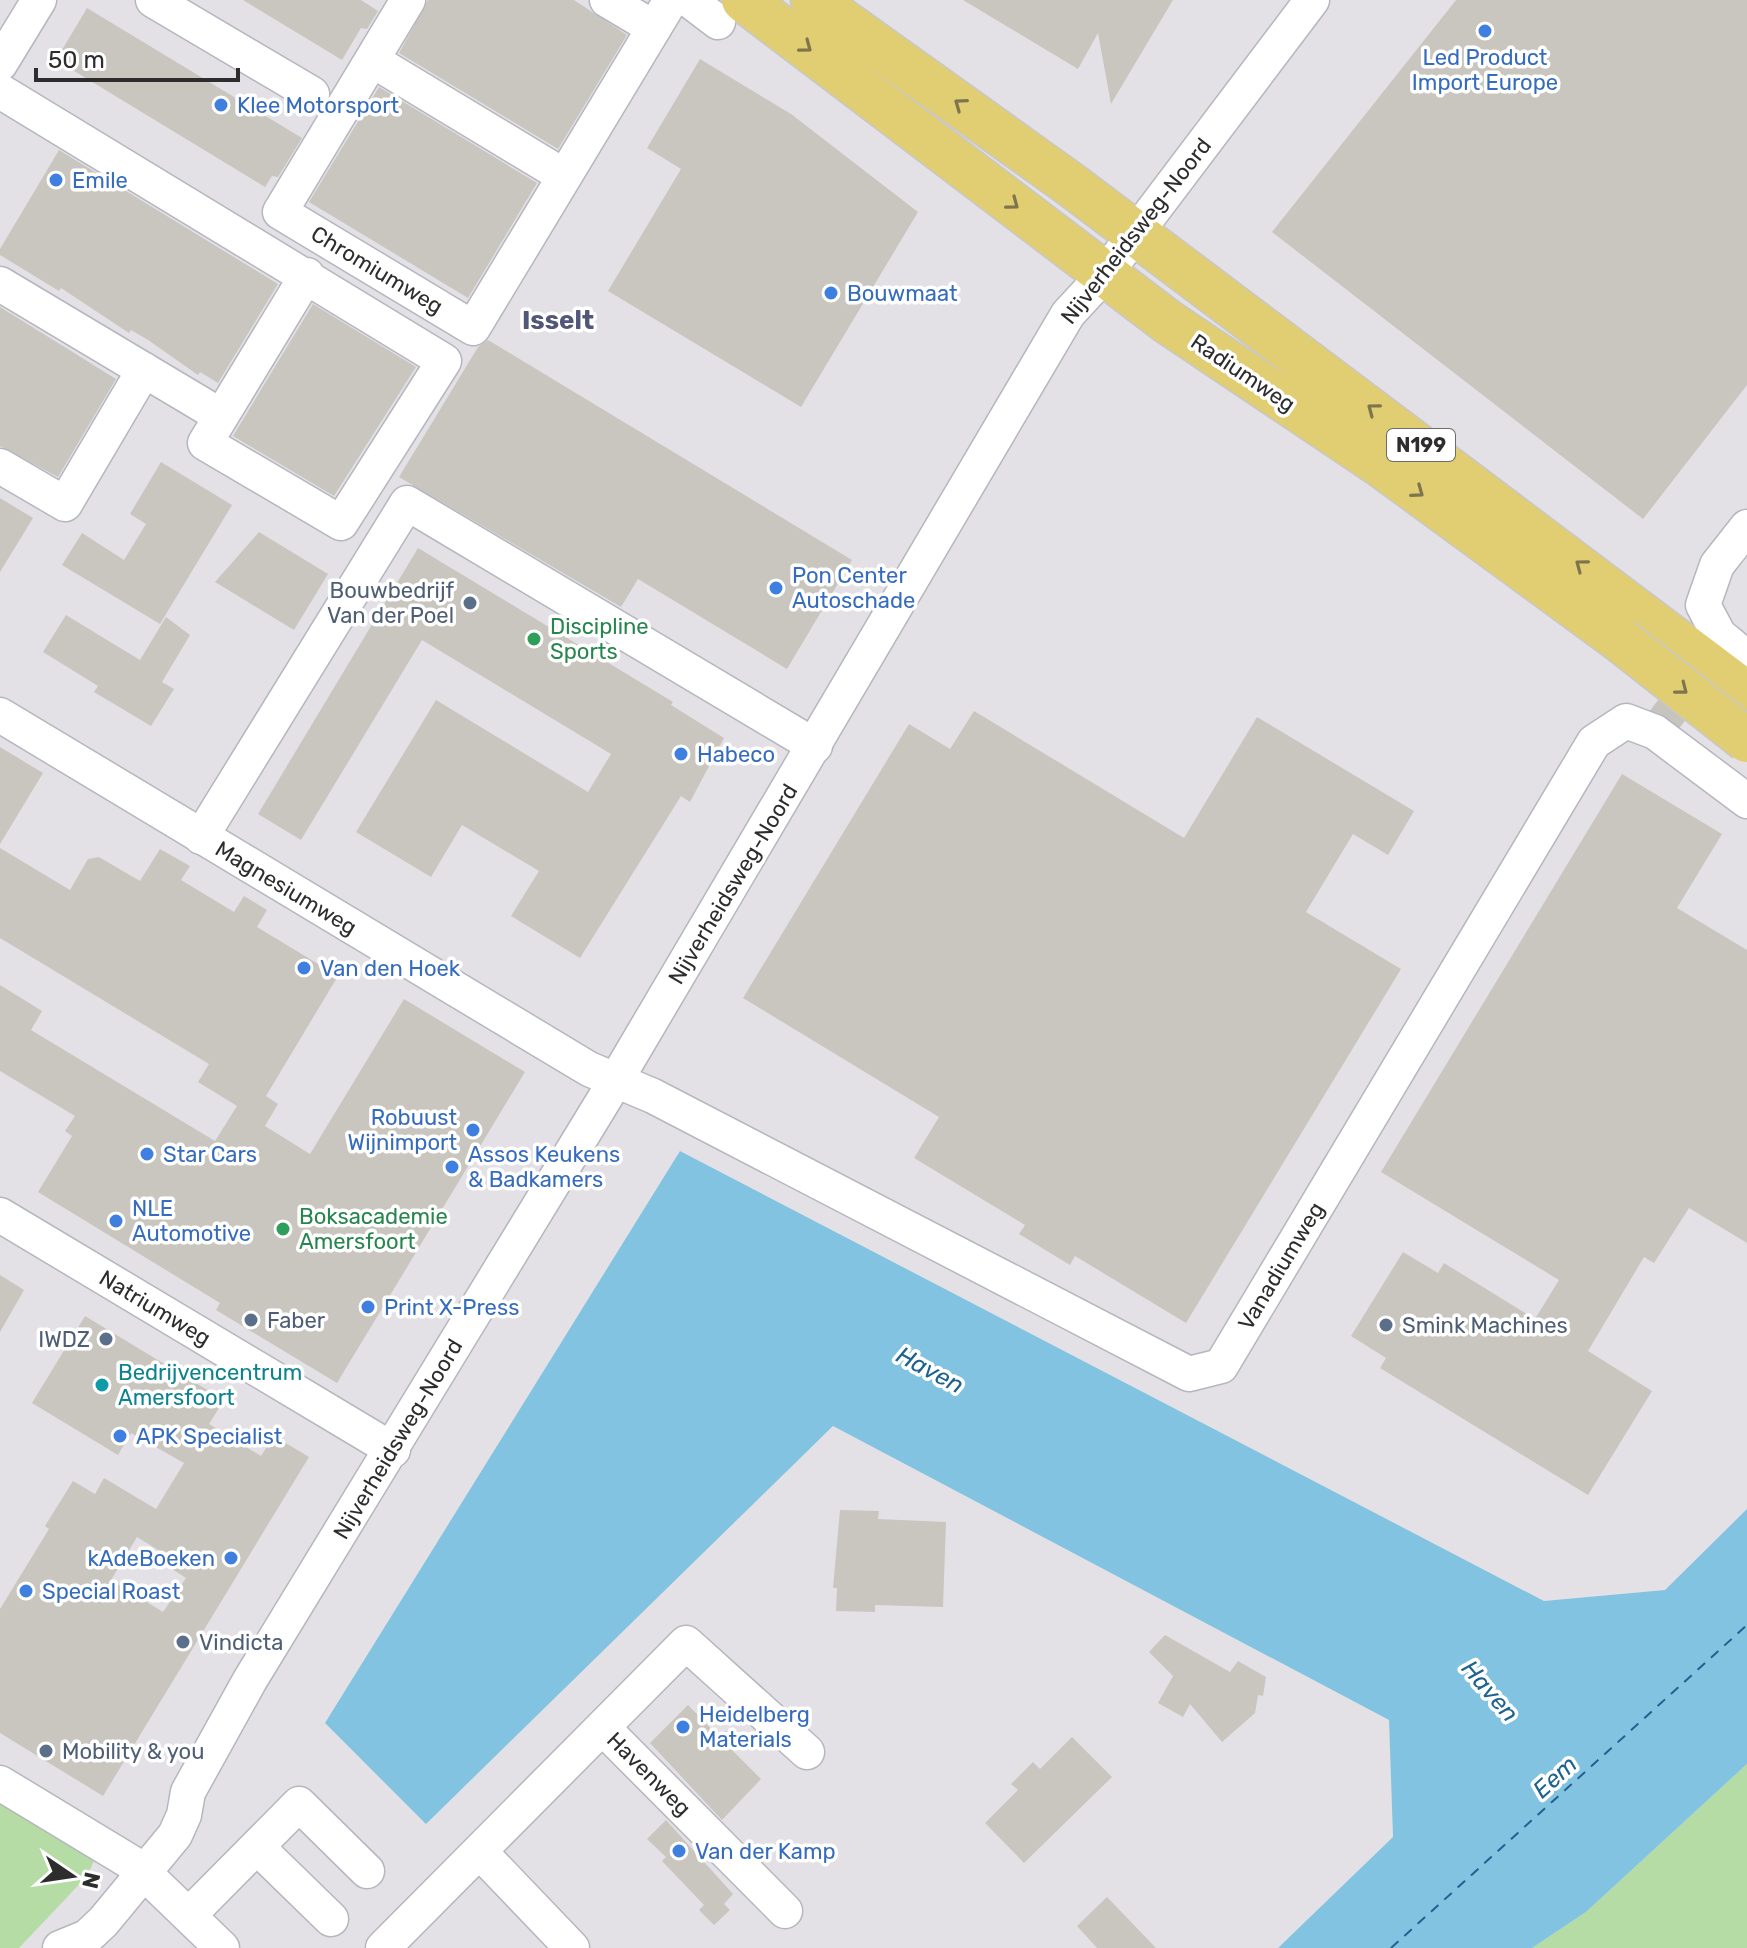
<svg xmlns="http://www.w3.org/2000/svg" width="1747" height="1948" font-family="Rubik,sans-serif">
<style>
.industrial{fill:#e3e1e6}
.green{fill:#b5dca5}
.water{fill:#82c3e1}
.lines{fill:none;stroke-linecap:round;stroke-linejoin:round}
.ferry{stroke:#1e638f;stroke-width:2;stroke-dasharray:10 8;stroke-linecap:butt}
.building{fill:#c9c6bf;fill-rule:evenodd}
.minor-tunnel{stroke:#c7c3bd;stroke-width:34;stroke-dasharray:34 17;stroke-linecap:butt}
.minor-casing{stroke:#b5b6bf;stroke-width:37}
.major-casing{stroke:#c8c8c8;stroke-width:47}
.minor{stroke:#fff;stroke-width:34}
.major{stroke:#e1cd72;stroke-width:44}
.major-bridge-casing{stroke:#c8c8c8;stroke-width:47;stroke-linecap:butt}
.major-bridge{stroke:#e1cd72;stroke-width:44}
.oneway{stroke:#7e754c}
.shop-dot{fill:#3f7fe0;stroke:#fff;stroke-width:3}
.service-dot{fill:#5c6f8a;stroke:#fff;stroke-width:3}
.leisure-dot{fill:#2e9e5b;stroke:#fff;stroke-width:3}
.culture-dot{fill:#0f9aa8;stroke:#fff;stroke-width:3}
.labels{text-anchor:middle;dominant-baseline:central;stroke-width:7;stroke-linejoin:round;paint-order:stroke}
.shield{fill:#fff;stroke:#6c6c6c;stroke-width:2}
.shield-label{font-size:20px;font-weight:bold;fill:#2d2d2d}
.shop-label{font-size:22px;fill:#366cbe;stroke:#fff;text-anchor:start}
.street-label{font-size:22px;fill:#2d2d2d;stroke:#fff}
.service-label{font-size:22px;fill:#4e5e75;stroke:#fff;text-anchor:start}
.leisure-label{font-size:22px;fill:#27864d;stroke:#fff;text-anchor:start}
.culture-label{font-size:22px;fill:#0d838f;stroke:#fff;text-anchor:start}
.water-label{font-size:24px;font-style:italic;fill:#1e638f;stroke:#fff}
.quarter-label{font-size:26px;font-weight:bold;fill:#525779;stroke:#fff}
</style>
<rect width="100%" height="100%" fill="#ede8e1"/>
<path class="industrial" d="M0 0H1747V1509L1665 1590 1544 1601 680 1151 325 1723 427 1823 833 1426 1389 1720 1393 1837 1278 1948H0Z"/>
<g class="green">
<path d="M1747 1764V1948H1532L1586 1912Z"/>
<path d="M0 1792 94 1860 88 1875 19 1948H0Z"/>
</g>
<path class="water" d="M680 1151 1544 1601 1665 1590 1747 1509V1764L1586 1912 1532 1948H1278L1393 1837 1389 1720 833 1426 426 1824 325 1723Z"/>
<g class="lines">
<path class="ferry" d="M1391 1948 1747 1625"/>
</g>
<g class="building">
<path d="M243 0H361L378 11 367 29 361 28 342 60Z"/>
<path d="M428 0H574L627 35 558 149 399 53Z"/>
<path d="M963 0H1173L1111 104 1098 33 1078 69Z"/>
<path d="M1456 0H1747V385L1643 519 1272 232Z"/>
<path d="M87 8 302 138 278 177 272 176 265 187 56 60Z"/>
<path d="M700 59 791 114 918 212 801 407 608 291 681 169 647 148Z"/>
<path d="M379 87 537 183 468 298 309 202Z"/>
<path d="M59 150 278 284 218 383 200 372 198 375 148 340 131 330 129 333 61 288 59 291 0 255V249Z"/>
<path d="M313 304 416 367 334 496 233 436Z"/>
<path d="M0 307 116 379 58 477 0 446Z"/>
<path d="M488 340 852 560 787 669 638 579 621 607 399 477 478 347Z"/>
<path d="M161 462 232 505 160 624 62 565 82 533 124 560 146 524 130 514Z"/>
<path d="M0 498 33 518 0 572Z"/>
<path d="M259 532 328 574 294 630 215 582Z"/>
<path d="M418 548 673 702 671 705 724 738 690 802 681 796 580 958 511 916 539 871 462 825 431 877 356 832 436 700 588 792 611 754 422 640 301 840 258 814Z"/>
<path d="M66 615 140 660 166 617 190 635 162 682 174 689 151 726 94 692 98 686 43 652Z"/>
<path d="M974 711 1184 838 1257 717 1414 811 1388 855 1353 834 1306 912 1401 969 1186 1323 1075 1256 1070 1265 1019 1234 1025 1225 914 1158 939 1117 743 998 909 724 950 749Z"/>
<path d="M0 747 43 773 0 844Z"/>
<path d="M1622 774 1722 834 1677 908 1747 950V1243L1689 1208 1654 1263 1644 1257 1588 1351 1652 1391 1588 1495 1380 1368 1386 1358 1351 1336 1403 1252 1438 1273 1444 1263 1535 1319 1559 1280 1381 1172Z"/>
<path d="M0 848 70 890 88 859 99 857 140 881 160 849 190 866 181 880 234 912 244 896 267 910 257 927 338 976 266 1096 278 1104 265 1126 310 1154 404 999 525 1072 337 1383 216 1310 220 1303 38 1192 72 1136 65 1131 75 1116 0 1071V985L42 1011 31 1030 215 1141 237 1106 198 1082 209 1064 0 938Z"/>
<path d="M0 1275 24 1290 0 1332Z"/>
<path d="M85 1316 224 1400 209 1424 261 1456 274 1436 309 1457 103 1796 0 1733V1609L49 1529 45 1526 73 1481 95 1494 104 1478 156 1509 184 1463 131 1433 118 1455 32 1403ZM137 1537 176 1561 172 1569 186 1578 163 1612 111 1580Z"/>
<path d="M840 1510 879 1511 878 1519 946 1522 943 1607 875 1605V1612L836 1611 837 1588H833Z"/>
<path d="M1165 1635 1230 1672 1238 1661 1266 1677 1263 1696 1258 1695 1255 1713 1222 1742 1190 1704 1183 1717 1158 1703 1173 1676 1149 1652Z"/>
<path d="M688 1705 716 1734 727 1731 732 1735 736 1740 733 1751 761 1779 722 1820 650 1743Z"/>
<path d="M1072 1737 1112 1777 1024 1863 985 1823 1018 1790 1011 1784 1033 1762 1040 1769Z"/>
<path d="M666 1820 733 1894 724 1904 730 1910 714 1925 699 1910 704 1905 662 1861 666 1857 647 1839Z"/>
<path d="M1107 1897 1156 1948H1097L1077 1926Z"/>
</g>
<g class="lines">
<path class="minor-tunnel" d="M1655 732 1687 690 1705 704"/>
<g class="minor-casing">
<g id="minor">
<path d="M153 0 312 94"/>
<path d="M408 0 280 212 473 328 671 0"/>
<path d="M607 0 654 28"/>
<path d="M689 0 718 22"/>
<path d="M372 60 564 176"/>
<path d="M0 64 39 0"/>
<path d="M0 91 444 361 341 523 205 443 307 275"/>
<path d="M0 284 221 416"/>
<path d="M0 466 65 504 144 370"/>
<path d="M1747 527 1717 565 1703 605 1719 635 1747 658"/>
<path d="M0 715 589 1069 653 1096 1189 1374 1221 1366 1594 742 1626 721 1655 732 1747 801"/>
<path d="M201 837 407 503 815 746"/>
<path d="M0 1215 393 1450"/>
<path d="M603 1728 785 1911"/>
<path d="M0 1783 137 1866 222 1948"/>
<path d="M257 1847 331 1919"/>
<path d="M481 1853 572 1948"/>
<path d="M190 1914 299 1804 367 1871"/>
<path d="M60 1948 87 1937 103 1922 175 1835 184 1815 188 1792 250 1680 616 1080 1068 314 1105 274 1312 0"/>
<path d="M383 1948 686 1643 807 1752"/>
</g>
</g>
<g class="major-casing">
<g id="major">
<path d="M744 0 1168 322 1381 465 1620 640"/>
<path d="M813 0 1070 184 1747 694"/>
</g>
</g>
<use href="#minor" class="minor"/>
<use href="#major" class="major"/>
<g class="major-bridge-casing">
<path id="major-bridge" d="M1620 640 1747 740"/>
</g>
<use href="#major-bridge" class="major-bridge"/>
</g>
<defs><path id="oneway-chevron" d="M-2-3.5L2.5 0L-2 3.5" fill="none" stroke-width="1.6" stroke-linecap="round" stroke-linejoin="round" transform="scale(2)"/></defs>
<g class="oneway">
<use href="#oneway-chevron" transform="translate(806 47) rotate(37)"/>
<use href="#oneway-chevron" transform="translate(960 104) rotate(-144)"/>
<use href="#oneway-chevron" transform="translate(1013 204) rotate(37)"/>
<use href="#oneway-chevron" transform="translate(1373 409) rotate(-143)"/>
<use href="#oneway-chevron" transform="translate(1418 492) rotate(36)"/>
<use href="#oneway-chevron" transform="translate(1581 565) rotate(-143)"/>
<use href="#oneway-chevron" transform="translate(1682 689) rotate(38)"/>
</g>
<g class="shop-dot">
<circle cx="1485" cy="31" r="8"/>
<circle cx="221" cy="105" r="8"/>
<circle cx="56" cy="180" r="8"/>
<circle cx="831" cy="293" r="8"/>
<circle cx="776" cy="588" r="8"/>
<circle cx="681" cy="754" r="8"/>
<circle cx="304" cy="968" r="8"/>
<circle cx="473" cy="1130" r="8"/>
<circle cx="147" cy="1154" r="8"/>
<circle cx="452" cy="1167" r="8"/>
<circle cx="116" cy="1221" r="8"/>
<circle cx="368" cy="1307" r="8"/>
<circle cx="120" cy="1436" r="8"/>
<circle cx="231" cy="1558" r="8"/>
<circle cx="26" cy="1591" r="8"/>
<circle cx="683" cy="1727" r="8"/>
<circle cx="679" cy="1851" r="8"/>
</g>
<g class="service-dot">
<circle cx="470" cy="603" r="8"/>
<circle cx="251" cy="1320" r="8"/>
<circle cx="1386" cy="1325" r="8"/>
<circle cx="106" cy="1339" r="8"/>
<circle cx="183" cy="1642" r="8"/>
<circle cx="46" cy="1751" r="8"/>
</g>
<g class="leisure-dot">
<circle cx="534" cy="639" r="8"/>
<circle cx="283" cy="1229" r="8"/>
</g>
<circle class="culture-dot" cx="102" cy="1385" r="8"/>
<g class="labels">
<rect class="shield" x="1387" y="429" width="68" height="32" rx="6"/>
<g class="shield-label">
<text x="1421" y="445">N199</text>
</g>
<g class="shop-label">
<text x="1485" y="57" text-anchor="middle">Led Product<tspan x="1485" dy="25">Import Europe</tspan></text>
<text x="237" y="105">Klee Motorsport</text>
<text x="72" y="180">Emile</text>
<text x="847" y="293">Bouwmaat</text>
<text x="792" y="575">Pon Center<tspan x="792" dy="25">Autoschade</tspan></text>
<text x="697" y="754">Habeco</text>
<text x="320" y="968">Van den Hoek</text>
<text x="457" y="1117" text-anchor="end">Robuust<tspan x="457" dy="25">Wijnimport</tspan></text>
<text x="163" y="1154">Star Cars</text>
<text x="468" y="1154">Assos Keukens<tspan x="468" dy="25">&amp; Badkamers</tspan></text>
<text x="132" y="1208">NLE<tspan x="132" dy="25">Automotive</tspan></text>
<text x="384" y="1307">Print X-Press</text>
<text x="136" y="1436">APK Specialist</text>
<text x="215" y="1558" text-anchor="end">kAdeBoeken</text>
<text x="42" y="1591">Special Roast</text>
<text x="699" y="1714">Heidelberg<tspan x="699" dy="25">Materials</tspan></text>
<text x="695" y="1851">Van der Kamp</text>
</g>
<g class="street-label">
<text transform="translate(1136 231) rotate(-52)">Nijverheidsweg-Noord</text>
<text transform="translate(377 270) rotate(31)">Chromiumweg</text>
<text transform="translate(1243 373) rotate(34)">Radiumweg</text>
<text transform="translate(733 884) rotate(-59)">Nijverheidsweg-Noord</text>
<text transform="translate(286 888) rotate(31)">Magnesiumweg</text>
<text transform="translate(1281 1266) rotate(-59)">Vanadiumweg</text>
<text transform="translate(155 1308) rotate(31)">Natriumweg</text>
<text transform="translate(398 1439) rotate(-59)">Nijverheidsweg-Noord</text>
<text transform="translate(649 1774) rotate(45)">Havenweg</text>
</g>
<g class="service-label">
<text x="454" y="590" text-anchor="end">Bouwbedrijf<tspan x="454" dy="25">Van der Poel</tspan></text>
<text x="267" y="1320">Faber</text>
<text x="1402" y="1325">Smink Machines</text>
<text x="90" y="1339" text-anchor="end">IWDZ</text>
<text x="199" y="1642">Vindicta</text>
<text x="62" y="1751">Mobility &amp; you</text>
</g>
<g class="leisure-label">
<text x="550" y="626">Discipline<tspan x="550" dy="25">Sports</tspan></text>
<text x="299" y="1216">Boksacademie<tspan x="299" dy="25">Amersfoort</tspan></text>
</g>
<g class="culture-label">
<text x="118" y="1372">Bedrijvencentrum<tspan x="118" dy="25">Amersfoort</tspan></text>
</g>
<g class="water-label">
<text transform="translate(930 1370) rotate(28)">Haven</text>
<text transform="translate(1490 1691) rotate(49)">Haven</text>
<text transform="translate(1555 1777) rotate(-42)">Eem</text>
</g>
<g class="quarter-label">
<text x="558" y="320">Isselt</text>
</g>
</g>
<g transform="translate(72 1876) rotate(103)" stroke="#ffffff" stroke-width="6" paint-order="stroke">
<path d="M0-6L14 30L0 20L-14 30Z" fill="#2d2d2d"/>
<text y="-12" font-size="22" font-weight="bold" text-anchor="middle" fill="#2d2d2d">N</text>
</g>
<path d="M36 68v12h202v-12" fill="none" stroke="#2d2d2d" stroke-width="4"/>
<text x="48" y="68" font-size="24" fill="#2d2d2d" stroke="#ffffff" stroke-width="6" paint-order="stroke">50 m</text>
</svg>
